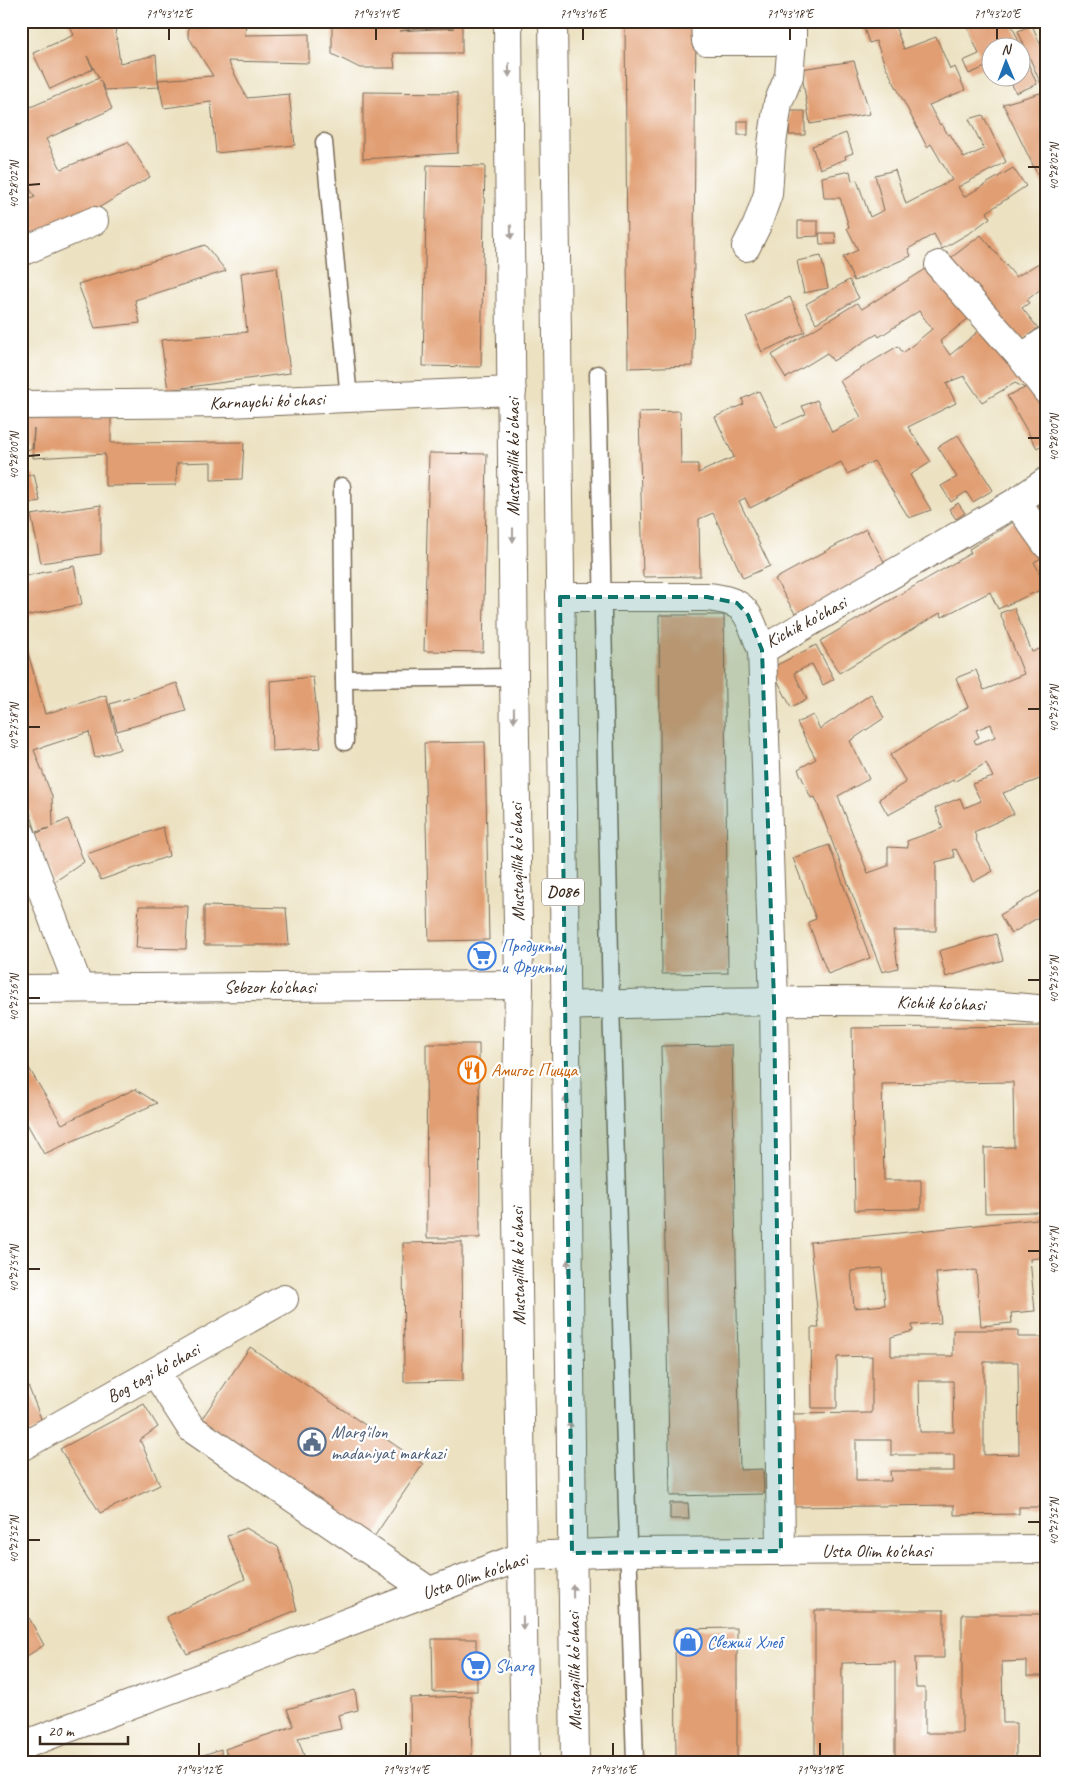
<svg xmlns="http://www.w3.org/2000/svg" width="1068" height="1783" font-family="Caveat,sans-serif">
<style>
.building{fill:#e19e72;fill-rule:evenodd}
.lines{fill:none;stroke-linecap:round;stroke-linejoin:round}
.lane-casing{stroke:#796a57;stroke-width:19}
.street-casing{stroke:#796a57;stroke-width:30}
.secondary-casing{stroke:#796a57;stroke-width:30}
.primary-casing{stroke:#796a57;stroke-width:30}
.lane{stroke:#fff;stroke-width:16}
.street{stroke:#fff;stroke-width:28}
.secondary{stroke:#fff;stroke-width:28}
.primary{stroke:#fff;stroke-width:28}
.oneway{fill:#a79f9a}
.marked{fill:#0f766e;fill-opacity:0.2;stroke:#0f766e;stroke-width:4;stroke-dasharray:10 6;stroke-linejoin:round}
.ticks{fill:none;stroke:#3b2a1e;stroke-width:2}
.labels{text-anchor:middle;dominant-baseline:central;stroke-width:4.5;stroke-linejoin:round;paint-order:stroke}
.shield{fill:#fff;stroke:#766a62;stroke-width:1}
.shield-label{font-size:16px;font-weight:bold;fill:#3b2a1e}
.street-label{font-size:18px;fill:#3b2a1e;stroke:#fff}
.shop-label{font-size:18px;fill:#366cbe;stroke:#fff;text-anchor:start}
.food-label{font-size:18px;fill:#c56008;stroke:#fff;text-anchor:start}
.service-label{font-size:18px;fill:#4e5e75;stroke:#fff;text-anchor:start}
.neatline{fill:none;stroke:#3b2a1e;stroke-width:2}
.ticks-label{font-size:12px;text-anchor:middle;fill:#3b2a1e}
</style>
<rect width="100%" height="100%" fill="#fff"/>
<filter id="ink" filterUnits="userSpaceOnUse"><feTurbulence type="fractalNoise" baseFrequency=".02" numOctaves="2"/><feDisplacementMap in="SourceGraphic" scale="10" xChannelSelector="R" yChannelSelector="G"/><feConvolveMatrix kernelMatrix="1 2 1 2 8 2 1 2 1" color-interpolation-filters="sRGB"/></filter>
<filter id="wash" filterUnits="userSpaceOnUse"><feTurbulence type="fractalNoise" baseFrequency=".0096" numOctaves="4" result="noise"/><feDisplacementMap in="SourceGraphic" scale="20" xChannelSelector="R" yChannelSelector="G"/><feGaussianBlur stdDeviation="1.12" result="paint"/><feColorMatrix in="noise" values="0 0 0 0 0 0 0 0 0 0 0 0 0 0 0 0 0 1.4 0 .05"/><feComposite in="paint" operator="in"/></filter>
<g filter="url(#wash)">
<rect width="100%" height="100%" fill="#ece2c2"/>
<g id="blocks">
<g class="building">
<path d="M67 21H114L120 63 156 55 158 80 213 76 188 36 189 21H246L245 35 309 34V63L228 61 247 98 289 94 295 145 216 153 211 102 164 108 158 80 159 87 105 90 100 80 112 109 46 139 61 169 128 142 150 177 65 228 21 247V203L35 197 21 174V111L99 78 87 56 93 69 50 89 33 53 74 35Z"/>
<path d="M332 21H462V53H393L395 68H360L332 54ZM418 28H454L399 31Z"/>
<path d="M625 21H696L693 366 628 368Z"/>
<path d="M883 21H893L904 49 936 37 950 69 955 67 965 90 929 105 940 125 942 124 948 135 950 134 964 158 984 149 969 119 983 115 1006 162 958 187 964 197 1013 168 1026 186 987 212 990 218 971 232 942 249 934 234 908 249 911 256 854 281 843 257 858 250 847 228 849 227 840 198H824L822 177 850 171 852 181 857 180 870 217 884 210 875 175 895 170 906 204 952 180 931 144 927 147 885 65 876 41 869 43 864 28Z"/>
<path d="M1010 21 1037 84 1016 93 1009 78H1020V48H990V65L969 74 963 61 979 54 965 22Z"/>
<path d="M1032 25 1047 60V88L1043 89 1018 31Z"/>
<path d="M854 61 870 114 810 124 801 69Z"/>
<path d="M1047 91V194L1003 104Z"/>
<path d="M363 92 457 93 458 153 363 159Z"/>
<path d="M790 111H805V135H789Z"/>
<rect x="738" y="121" width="10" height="14"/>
<path d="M846 133 853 153 845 156 846 159 820 169 812 146Z"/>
<path d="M427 165 485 166 481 367 423 366Z"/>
<path d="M798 221H818V236L798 237Z"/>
<path d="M819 233H835L836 244H820Z"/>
<path d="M981 235 1016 277 1047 258V284L1027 300 1029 303 1022 308 1038 328 1018 344 948 260Z"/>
<path d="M205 245 226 271 135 300 140 323 95 328 78 284Z"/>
<path d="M821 256 828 288 804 293 797 261Z"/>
<path d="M277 267 290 373 168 390 161 340 247 332 241 273Z"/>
<path d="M929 267 969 318 940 341 950 355 981 329 1032 386 1047 412V442L1037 448 1007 396 1025 388 1015 383 982 402 964 376 946 383 956 403 908 427 931 462 910 475 931 510 909 518 874 461 847 474 841 462 750 508 745 498 739 501 770 566 743 578 713 513 699 519 700 576 643 577 639 412 680 411 681 464H698V473L734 457 715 417 744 404 742 399 759 391 776 427 806 414 802 406 817 400 832 432 861 417 840 381 898 346 903 353 932 329 919 311 879 337 877 334 833 361 827 353 786 378 772 355 857 303 862 309Z"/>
<path d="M849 280 859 298 816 323 806 304Z"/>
<path d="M790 297 805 332 762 352 746 317Z"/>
<path d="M21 417H111V443L244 442 242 479 211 480V462L177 463 176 485 105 486V454L33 458 34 428 32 449 21 450Z"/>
<path d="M958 435 993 490 973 502 966 492 951 502 941 486 957 477 938 447Z"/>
<path d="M429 453 487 454 483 652 424 651Z"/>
<path d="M34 474 40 501 21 505V478Z"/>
<path d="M1047 501V533L1032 511Z"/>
<path d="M958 503 965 513 956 519 949 509Z"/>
<path d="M101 505V554L41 563 31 515Z"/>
<path d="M1015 521 1043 557 1034 562 1047 587 998 609 990 592 942 617 940 613 839 673 820 641 971 553 969 549Z"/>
<path d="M866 529 887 567 797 617 775 579Z"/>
<path d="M74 566 82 604 21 617V577Z"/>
<path d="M1014 608 1032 652 1047 646V773L1044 774 1045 777 1003 793 1014 814 974 832 977 839 976 840 993 871 973 882 956 849 952 850 955 857 936 862V931H893L898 968 882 972 815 797 811 798 798 769 816 759 797 723 813 715 820 729 871 694 884 718 850 741 869 779 838 796 868 873 888 866V847L908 848 907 841 943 828 935 808 960 798 964 808 981 801 972 784 993 777 986 763 954 782 953 780 888 815 879 799 906 782 890 755 968 707 956 678 976 670 984 690 1024 674 1000 613ZM991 724 995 737 976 744 974 740 979 737 976 730Z"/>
<path d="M659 615H724L728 973 662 974Z"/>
<path d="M22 631 45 714 106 695 120 749 95 758 89 732 34 750 52 796 53 826 68 819 84 862 54 882 35 834 49 828 36 832 21 782V722L27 720 21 721Z"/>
<path d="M816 645 834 679 823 685 812 664 794 673 807 699 791 707 771 668Z"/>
<path d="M313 677 321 748 272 751 270 681Z"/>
<path d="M177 683 186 711 117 731 110 704Z"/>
<path d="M485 742 489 940 429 941 424 743Z"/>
<path d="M163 827 169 856 101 880 87 854Z"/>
<path d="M829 845 870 958 828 974 808 922 816 919 793 858Z"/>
<path d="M1047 887V912L1011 934 1000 915Z"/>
<path d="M139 906H188L186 949 136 948Z"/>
<path d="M204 906 286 908 289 945H204Z"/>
<path d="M996 934 1003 960 946 977 939 951Z"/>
<path d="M1047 1026V1100H1041L1043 1212 985 1213 984 1148 1014 1147 1013 1082 882 1084 884 1180H921V1209L855 1210 852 1028Z"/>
<path d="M426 1044H479L480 1238H427Z"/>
<path d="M732 1045 740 1470 763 1469 764 1494 670 1496 661 1046Z"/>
<path d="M23 1058 62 1124 135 1089 157 1103 44 1154 21 1113V1059Z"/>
<path d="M1047 1218V1257L1030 1259 1035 1311 1011 1313 1012 1323 981 1326 976 1270 936 1273 941 1323 912 1325 913 1331 891 1337V1356H953V1330H1018V1337H1047V1507H1019V1514L954 1515V1505L789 1507 788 1414 872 1413V1356L837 1357V1408H812L811 1328H819L810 1242ZM882 1268 885 1305 854 1308 851 1271ZM984 1362H1018L1019 1454 984 1455ZM919 1381H953L954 1432H920ZM856 1440H891V1455H954V1471H890L891 1481H856Z"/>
<path d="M462 1242 463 1381 404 1382 403 1243Z"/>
<path d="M250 1347 423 1464 374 1537 201 1420Z"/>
<path d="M27 1383 44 1426 21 1438V1386Z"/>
<path d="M144 1404 158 1427 140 1440 160 1485 100 1513 60 1449Z"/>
<path d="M670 1503H688L689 1519H670Z"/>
<path d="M246 1528 278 1547 297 1610 187 1654 166 1617 245 1579 227 1536Z"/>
<path d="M815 1610H944V1658H915L916 1688H925V1733H962V1614H1047V1676H1027V1661L1002 1662 1003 1723H1016V1762H895V1662L842 1663V1762H815Z"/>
<path d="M29 1618 44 1645 21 1660V1622Z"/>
<path d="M737 1628V1762H676L675 1629Z"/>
<path d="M432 1639H476L477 1691 433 1692Z"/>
<path d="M355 1690 358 1710 338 1715 341 1729 298 1738 306 1762H229L225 1749 294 1726 287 1709Z"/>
<path d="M471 1696 472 1762H411L410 1698Z"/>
<path d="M221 1749 222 1762H186V1761Z"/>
</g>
</g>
</g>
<g filter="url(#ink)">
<use href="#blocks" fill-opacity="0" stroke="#796a57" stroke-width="1"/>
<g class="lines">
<g class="lane-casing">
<g id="lane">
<path d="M324 142 349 398"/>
<path d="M598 374 611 1004 635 1762"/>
<path d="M342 486 344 679 514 677"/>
<path d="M344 679 345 742"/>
</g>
</g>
<g class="street-casing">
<g id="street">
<path d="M705 21 706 41H792V21"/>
<path d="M746 247 757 225 768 194 771 151 778 103 789 76 792 41"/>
<path d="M21 252 94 221"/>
<path d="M939 265 1022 358"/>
<path d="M1047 340 1022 358 1047 391"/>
<path d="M21 405 229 403 512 391"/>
<path d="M1016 502 1047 545"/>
<path d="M560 597H707C750 601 747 614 762 650L1016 502 1047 481"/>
<path d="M762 650 774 1001 781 1551"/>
<path d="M21 834 79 988"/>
<path d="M21 989 519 985"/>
<path d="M564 1006C650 1003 737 1001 823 1001 898 1001 972 1002 1047 1010"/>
<path d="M155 1372 191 1428 429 1591"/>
<path d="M21 1447 284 1299"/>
</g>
</g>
<g class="secondary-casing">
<path id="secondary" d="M21 1746 523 1556 628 1552 1047 1549"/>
</g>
<g class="primary-casing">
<g id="primary">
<path d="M508 21 514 677 519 985 516 1150 525 1762"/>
<path d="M553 21 575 1762"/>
</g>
</g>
<use href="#lane" class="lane"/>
<use href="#street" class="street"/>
<use href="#secondary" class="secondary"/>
<use href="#primary" class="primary"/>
</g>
<defs><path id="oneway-solid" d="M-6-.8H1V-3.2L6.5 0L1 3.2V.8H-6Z" transform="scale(1.25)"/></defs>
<g class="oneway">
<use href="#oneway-solid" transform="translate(509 70) rotate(89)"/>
<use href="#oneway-solid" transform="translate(511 232) rotate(89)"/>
<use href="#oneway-solid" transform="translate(513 535) rotate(90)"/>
<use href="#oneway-solid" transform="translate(514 715) rotate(89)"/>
<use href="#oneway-solid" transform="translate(566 1103) rotate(-91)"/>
<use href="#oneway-solid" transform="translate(568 1266) rotate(-91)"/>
<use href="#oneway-solid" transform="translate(570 1428) rotate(-91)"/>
<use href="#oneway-solid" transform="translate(573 1591) rotate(-91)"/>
<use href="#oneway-solid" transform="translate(523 1623) rotate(89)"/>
</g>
</g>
<path class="marked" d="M560 597H707L737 603 748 615 762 650 774 1001 781 1551 572 1553Z"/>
<path class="ticks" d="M169 28V40M376 28V40M583 28V40M790 28V40M997 28V40M1028 167H1040M28 185 40 184M1028 438H1040M28 456 40 455M1028 709H1040M28 727H40M1028 980H1040M28 998H40M1028 1251H1040M28 1269H40M1028 1522H1040M28 1540H40M199 1743V1756M406 1743V1756M613 1743V1756M820 1743V1756"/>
<defs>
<g id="supermarket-ring" transform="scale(1.4375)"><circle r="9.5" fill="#fff" stroke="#3f7fe0" stroke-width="1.5"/><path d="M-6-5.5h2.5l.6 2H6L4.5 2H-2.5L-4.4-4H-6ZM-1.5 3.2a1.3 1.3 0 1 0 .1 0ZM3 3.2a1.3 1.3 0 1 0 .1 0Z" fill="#3f7fe0"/></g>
<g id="restaurant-ring" transform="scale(1.4375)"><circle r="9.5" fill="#fff" stroke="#e8710a" stroke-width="1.5"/><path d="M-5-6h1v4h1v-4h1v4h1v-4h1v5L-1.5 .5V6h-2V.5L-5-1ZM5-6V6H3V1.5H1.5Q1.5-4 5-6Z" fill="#e8710a"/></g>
<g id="civic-ring" transform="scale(1.4375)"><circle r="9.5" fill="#fff" stroke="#5c6f8a" stroke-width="1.5"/><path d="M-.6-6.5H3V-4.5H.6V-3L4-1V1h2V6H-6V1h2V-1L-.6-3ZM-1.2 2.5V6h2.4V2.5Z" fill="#5c6f8a"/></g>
<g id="shop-ring" transform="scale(1.4375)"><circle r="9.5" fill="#fff" stroke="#3f7fe0" stroke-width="1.5"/><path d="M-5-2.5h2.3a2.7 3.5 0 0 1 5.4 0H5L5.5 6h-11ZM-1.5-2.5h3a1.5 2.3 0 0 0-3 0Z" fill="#3f7fe0"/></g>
</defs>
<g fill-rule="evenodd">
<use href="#supermarket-ring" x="482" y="956"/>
<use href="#restaurant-ring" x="472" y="1070"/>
<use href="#civic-ring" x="312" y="1442"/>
<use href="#shop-ring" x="688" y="1642"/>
<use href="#supermarket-ring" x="476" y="1666"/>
</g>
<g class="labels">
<rect class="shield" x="542" y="878.5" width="42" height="27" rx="4"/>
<g class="shield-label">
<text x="563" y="892">D086</text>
</g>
<g class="street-label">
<text transform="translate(267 401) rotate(-2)">Karnaychi koʻchasi</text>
<text transform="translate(513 457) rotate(-90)">Mustaqillik koʻchasi</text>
<text transform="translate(806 622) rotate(-28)">Kichik ko'chasi</text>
<text transform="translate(517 862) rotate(-91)">Mustaqillik koʻchasi</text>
<text x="270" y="987">Sebzor ko'chasi</text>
<text transform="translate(941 1003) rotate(2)">Kichik ko'chasi</text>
<text transform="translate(518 1266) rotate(-91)">Mustaqillik koʻchasi</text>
<text transform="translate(153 1373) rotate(-29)">Bog tagi koʻchasi</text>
<text x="877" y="1551">Usta Olim ko'chasi</text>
<text transform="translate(475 1576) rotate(-19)">Usta Olim ko'chasi</text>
<text transform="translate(574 1671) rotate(-91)">Mustaqillik koʻchasi</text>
</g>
<g class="shop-label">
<text x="501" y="946">Продукты<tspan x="501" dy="21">и Фрукты</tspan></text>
<text x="707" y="1642">Свежий Хлеб</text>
<text x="495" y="1666">Sharq</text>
</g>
<g class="food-label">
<text x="491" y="1070">Амигос Пицца</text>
</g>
<g class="service-label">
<text x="331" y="1432">Marg'ilon<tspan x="331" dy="21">madaniyat markazi</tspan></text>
</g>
</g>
<rect width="1068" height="1783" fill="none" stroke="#fff" stroke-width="55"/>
<g transform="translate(1006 62) rotate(359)"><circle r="24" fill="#ffffff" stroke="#b1aaa5"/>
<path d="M0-4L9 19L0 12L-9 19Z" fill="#1f6fb2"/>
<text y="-8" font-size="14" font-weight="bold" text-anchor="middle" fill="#3b2a1e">N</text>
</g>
<path d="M40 1736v8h88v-8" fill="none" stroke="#3b2a1e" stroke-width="2.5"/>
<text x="48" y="1736" font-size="15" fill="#3b2a1e" stroke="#ffffff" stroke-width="4" paint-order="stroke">20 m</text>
<rect x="28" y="28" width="1012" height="1728" class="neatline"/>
<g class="ticks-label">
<text x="169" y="18">71°43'12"E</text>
<text x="376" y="18">71°43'14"E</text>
<text x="583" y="18">71°43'16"E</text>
<text x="790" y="18">71°43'18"E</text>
<text x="997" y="18">71°43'20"E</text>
<text transform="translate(1054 167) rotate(-90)" y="4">40°28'02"N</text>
<text transform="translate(14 185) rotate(-90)" y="4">40°28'02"N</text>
<text transform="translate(1054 438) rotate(-90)" y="4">40°28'00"N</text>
<text transform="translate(14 456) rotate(-90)" y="4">40°28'00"N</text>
<text transform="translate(1054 709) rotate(-90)" y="4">40°27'58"N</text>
<text transform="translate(14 727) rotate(-90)" y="4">40°27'58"N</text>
<text transform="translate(1054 980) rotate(-90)" y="4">40°27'56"N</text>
<text transform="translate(14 998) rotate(-90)" y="4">40°27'56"N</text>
<text transform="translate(1054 1251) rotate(-90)" y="4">40°27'54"N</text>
<text transform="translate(14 1269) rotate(-90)" y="4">40°27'54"N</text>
<text transform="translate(1054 1522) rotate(-90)" y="4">40°27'52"N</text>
<text transform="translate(14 1540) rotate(-90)" y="4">40°27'52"N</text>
<text x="199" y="1774">71°43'12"E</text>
<text x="406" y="1774">71°43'14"E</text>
<text x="613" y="1774">71°43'16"E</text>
<text x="820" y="1774">71°43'18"E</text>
</g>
</svg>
